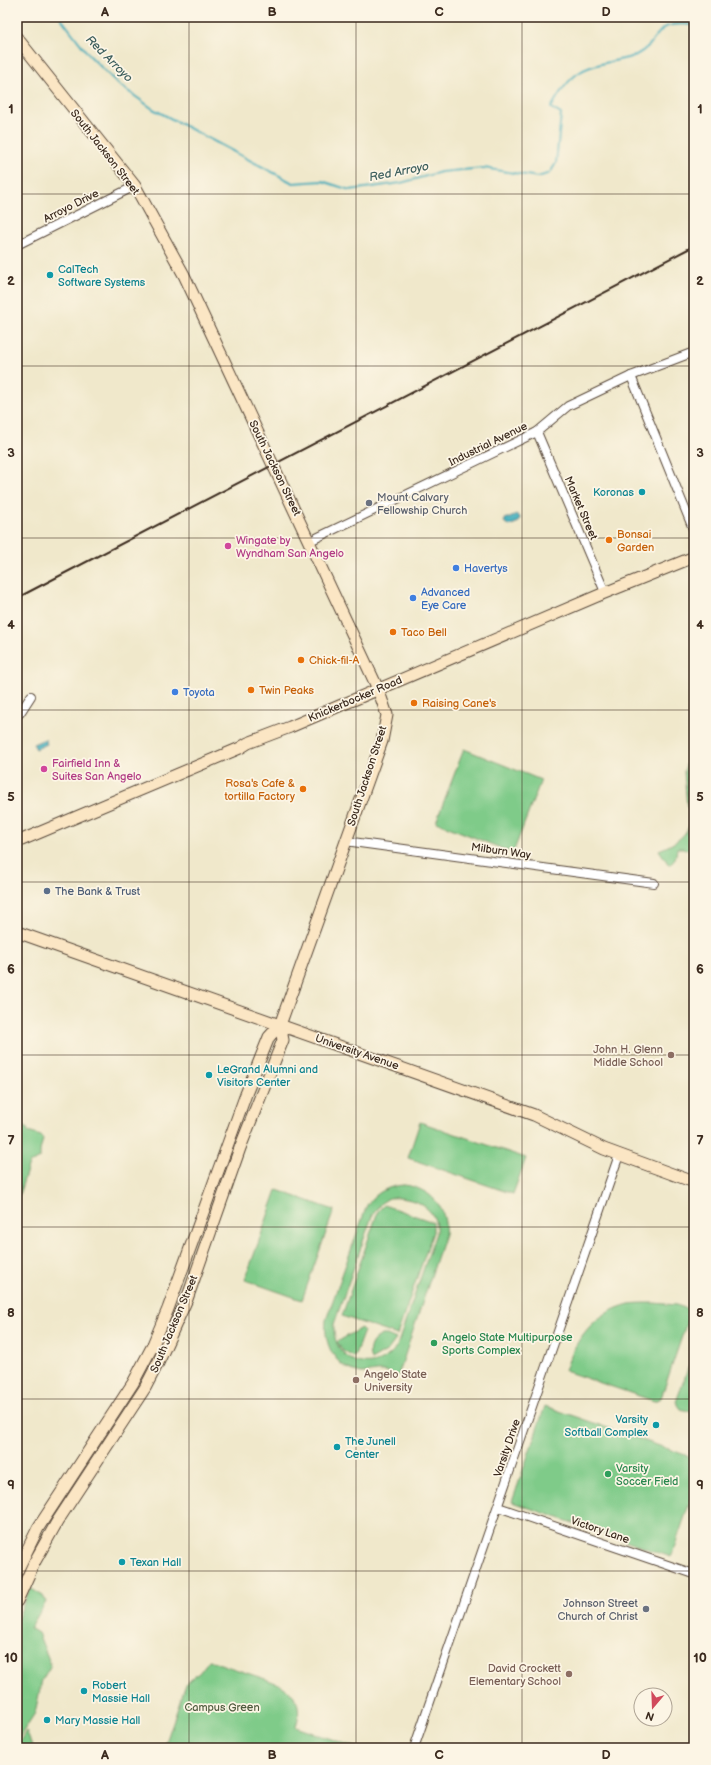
<svg xmlns="http://www.w3.org/2000/svg" width="711" height="1765" font-family="'Balsamiq Sans',sans-serif">
<style>
.green{fill:#7fcb89;stroke:#5d7a54;fill-rule:evenodd}
.water{fill:#3dacbb;stroke:#3c6b6c}
.lines{fill:none;stroke-linecap:round;stroke-linejoin:round}
.stream{stroke:#3dacbb;stroke-width:2}
.street-casing{stroke:#564638;stroke-width:10}
.secondary-casing{stroke:#564638;stroke-width:13}
.street{stroke:#fff;stroke-width:8}
.secondary{stroke:#fbe6c4;stroke-width:11}
.rail{stroke:#3b2a1e;stroke-width:2}
.grid{fill:none;stroke:#3b2a1e;stroke-width:1;stroke-opacity:0.55}
.culture-dot{fill:#0f9aa8;stroke:#fcf5e5;stroke-width:1.5}
.worship-dot{fill:#6b7280;stroke:#fcf5e5;stroke-width:1.5}
.food-dot{fill:#e8710a;stroke:#fcf5e5;stroke-width:1.5}
.hotel-dot{fill:#d1479c;stroke:#fcf5e5;stroke-width:1.5}
.shop-dot{fill:#3f7fe0;stroke:#fcf5e5;stroke-width:1.5}
.service-dot{fill:#5c6f8a;stroke:#fcf5e5;stroke-width:1.5}
.education-dot{fill:#8d6e63;stroke:#fcf5e5;stroke-width:1.5}
.leisure-dot{fill:#2e9e5b;stroke:#fcf5e5;stroke-width:1.5}
.labels{text-anchor:middle;dominant-baseline:central;stroke-width:3.5;stroke-linejoin:round;paint-order:stroke}
.street-label{font-size:11px;fill:#3b2a1e;stroke:#fcf5e5}
.culture-label{font-size:11px;fill:#0d838f;stroke:#fcf5e5;text-anchor:start}
.worship-label{font-size:11px;fill:#5b616d;stroke:#fcf5e5;text-anchor:start}
.food-label{font-size:11px;fill:#c56008;stroke:#fcf5e5;text-anchor:start}
.hotel-label{font-size:11px;fill:#b23c85;stroke:#fcf5e5;text-anchor:start}
.shop-label{font-size:11px;fill:#366cbe;stroke:#fcf5e5;text-anchor:start}
.service-label{font-size:11px;fill:#4e5e75;stroke:#fcf5e5;text-anchor:start}
.education-label{font-size:11px;fill:#785e54;stroke:#fcf5e5;text-anchor:end}
.leisure-label{font-size:11px;fill:#27864d;stroke:#fcf5e5;text-anchor:start}
.park-label{font-size:11px;fill:#4f5a3e;stroke:#fcf5e5}
.water-label{font-size:12px;font-style:italic;fill:#3c5e5d;stroke:#fcf5e5}
.neatline{fill:none;stroke:#3b2a1e;stroke-width:1.5}
.grid-label{font-size:13px;text-anchor:middle;font-weight:bold;fill:#3b2a1e}
</style>
<rect width="100%" height="100%" fill="#fcf5e5"/>
<filter id="ink" filterUnits="userSpaceOnUse"><feTurbulence type="fractalNoise" baseFrequency=".025" numOctaves="2"/><feDisplacementMap in="SourceGraphic" scale="8" xChannelSelector="R" yChannelSelector="G"/><feConvolveMatrix kernelMatrix="1 2 1 2 8 2 1 2 1" color-interpolation-filters="sRGB"/></filter>
<filter id="wash" filterUnits="userSpaceOnUse"><feTurbulence type="fractalNoise" baseFrequency=".012" numOctaves="4" result="noise"/><feDisplacementMap in="SourceGraphic" scale="16" xChannelSelector="R" yChannelSelector="G"/><feGaussianBlur stdDeviation="0.9" result="paint"/><feColorMatrix in="noise" values="0 0 0 0 0 0 0 0 0 0 0 0 0 0 0 0 0 1.4 0 .05"/><feComposite in="paint" operator="in"/></filter>
<g filter="url(#wash)">
<rect width="100%" height="100%" fill="#f0e8cb"/>
<g class="green">
<path d="M694 742V852L683 848H677C676 855 676 861 669 865L659 850C677 843 688 835 693 816L687 806 684 771Z"/>
<path d="M464 749 541 780 513 853 436 822Z"/>
<path d="M420 1122 526 1158 513 1194 408 1158Z"/>
<path d="M23 1126 27 1128 28 1132 41 1136 43 1139 40 1151V1158L29 1164 17 1201V1128Z"/>
<path d="M404 1185C430 1188 448 1207 445 1234L398 1376C393 1374 388 1371 383 1371 376 1370 369 1373 362 1373 335 1369 323 1344 326 1320L367 1205C377 1192 388 1186 404 1185ZM389 1198C412 1196 439 1207 436 1233L397 1346C375 1378 331 1363 334 1324L372 1216 381 1203Z"/>
<path d="M277 1190 334 1210 302 1300 245 1280Z"/>
<path d="M384 1205 433 1222V1232L397 1335 342 1316 378 1211Z"/>
<path d="M654 1303 676 1305 691 1310 661 1398 654 1401 565 1371C575 1339 594 1313 629 1304 636 1303 646 1303 654 1303Z"/>
<path d="M361 1328 364 1331 354 1357 343 1351 337 1342Z"/>
<path d="M382 1335H387L396 1339 388 1350 371 1360C367 1349 371 1340 382 1335Z"/>
<path d="M694 1352V1413L681 1409 676 1402Z"/>
<path d="M545 1406 694 1458V1490L671 1557 512 1502Z"/>
<path d="M30 1588 43 1596 46 1602 30 1628 38 1633 51 1665 42 1680 35 1713 17 1741V1620Z"/>
<path d="M209 1660C223 1665 238 1670 253 1675 281 1684 307 1691 296 1727L358 1748H164L186 1684 200 1672Z"/>
<path d="M26 1731 33 1748H23L17 1746Z"/>
</g>
<g class="water">
<path d="M516 514 520 517 519 522 509 526 504 522 506 518H510Z"/>
<path d="M45 739 47 744 36 749 33 744Z"/>
</g>
<g class="lines">
<path class="stream" d="M60 17 89 55 118 84 153 109 293 183 322 181 350 190 401 183 441 172 484 168 538 177 550 173 556 163 561 114 551 108C558 95 567 80 580 72 587 67 600 64 609 62 617 60 628 59 636 55 665 40 649 20 694 25"/>
</g>
</g>
<g filter="url(#ink)">
<g class="lines">
<g class="street-casing">
<g id="street">
<path d="M17 245 135 186"/>
<path d="M631 376 694 531"/>
<path d="M537 432 605 592"/>
<path d="M310 541 537 432 568 406 631 376 694 352"/>
<path d="M17 714 20 713 31 696"/>
<path d="M345 841 654 883"/>
<path d="M498 1507 694 1574"/>
<path d="M414 1748 619 1155"/>
</g>
</g>
<g class="secondary-casing">
<g id="secondary">
<path d="M17 38 135 186 184 275 378 689 387 715 382 741 280 1025 269 1037 246 1094 168 1309 152 1347 133 1383 38 1528 17 1571"/>
<path d="M17 842 240 748 248 743 290 727 602 594 694 557"/>
<path d="M17 932 534 1115 604 1149 694 1182"/>
<path d="M17 1601 34 1563 57 1522 145 1388 158 1363 187 1299 240 1148 283 1040 280 1025"/>
</g>
</g>
<use href="#street" class="street"/>
<use href="#secondary" class="secondary"/>
<path class="rail" d="M17 598 694 246"/>
</g>
</g>
<path class="grid" d="M189 17V1748M356 17V1748M522 17V1748M17 194H694M17 366H694M17 538H694M17 710H694M17 882H694M17 1055H694M17 1227H694M17 1399H694M17 1571H694"/>
<g class="culture-dot">
<circle cx="50" cy="275" r="4"/>
<circle cx="642" cy="492" r="4"/>
<circle cx="209" cy="1075" r="4"/>
<circle cx="656" cy="1425" r="4"/>
<circle cx="337" cy="1447" r="4"/>
<circle cx="122" cy="1562" r="4"/>
<circle cx="84" cy="1691" r="4"/>
<circle cx="47" cy="1720" r="4"/>
</g>
<g class="worship-dot">
<circle cx="369" cy="503" r="4"/>
<circle cx="646" cy="1609" r="4"/>
</g>
<g class="food-dot">
<circle cx="609" cy="540" r="4"/>
<circle cx="393" cy="632" r="4"/>
<circle cx="301" cy="660" r="4"/>
<circle cx="251" cy="690" r="4"/>
<circle cx="414" cy="703" r="4"/>
<circle cx="303" cy="789" r="4"/>
</g>
<g class="hotel-dot">
<circle cx="228" cy="546" r="4"/>
<circle cx="44" cy="769" r="4"/>
</g>
<g class="shop-dot">
<circle cx="456" cy="568" r="4"/>
<circle cx="413" cy="598" r="4"/>
<circle cx="175" cy="692" r="4"/>
</g>
<circle class="service-dot" cx="47" cy="891" r="4"/>
<g class="education-dot">
<circle cx="671" cy="1055" r="4"/>
<circle cx="356" cy="1380" r="4"/>
<circle cx="569" cy="1674" r="4"/>
</g>
<g class="leisure-dot">
<circle cx="434" cy="1343" r="4"/>
<circle cx="608" cy="1474" r="4"/>
</g>
<g class="labels">
<g class="street-label">
<text transform="translate(105 152) rotate(52)">South Jackson Street</text>
<text transform="translate(71 206) rotate(-27)">Arroyo Drive</text>
<text transform="translate(488 444) rotate(-26)">Industrial Avenue</text>
<text transform="translate(275 468) rotate(64)">South Jackson Street</text>
<text transform="translate(581 508) rotate(67)">Market Street</text>
<text transform="translate(355 699) rotate(-23)">Knickerbocker Road</text>
<text transform="translate(367 776) rotate(-72)">South Jackson Street</text>
<text transform="translate(501 851) rotate(8)">Milburn Way</text>
<text transform="translate(357 1052) rotate(19)">University Avenue</text>
<text transform="translate(174 1324) rotate(-67)">South Jackson Street</text>
<text transform="translate(507 1448) rotate(-71)">Varsity Drive</text>
<text transform="translate(600 1530) rotate(19)">Victory Lane</text>
</g>
<g class="culture-label">
<text x="58" y="269">CalTech<tspan x="58" dy="13">Software Systems</tspan></text>
<text x="634" y="492" text-anchor="end">Koronas</text>
<text x="217" y="1069">LeGrand Alumni and<tspan x="217" dy="13">Visitors Center</tspan></text>
<text x="648" y="1419" text-anchor="end">Varsity<tspan x="648" dy="13">Softball Complex</tspan></text>
<text x="345" y="1441">The Junell<tspan x="345" dy="13">Center</tspan></text>
<text x="130" y="1562">Texan Hall</text>
<text x="92" y="1685">Robert<tspan x="92" dy="13">Massie Hall</tspan></text>
<text x="55" y="1720">Mary Massie Hall</text>
</g>
<g class="worship-label">
<text x="377" y="497">Mount Calvary<tspan x="377" dy="13">Fellowship Church</tspan></text>
<text x="638" y="1603" text-anchor="end">Johnson Street<tspan x="638" dy="13">Church of Christ</tspan></text>
</g>
<g class="food-label">
<text x="617" y="534">Bonsai<tspan x="617" dy="13">Garden</tspan></text>
<text x="401" y="632">Taco Bell</text>
<text x="309" y="660">Chick-fil-A</text>
<text x="259" y="690">Twin Peaks</text>
<text x="422" y="703">Raising Cane's</text>
<text x="295" y="783" text-anchor="end">Rosa's Cafe &amp;<tspan x="295" dy="13">tortilla Factory</tspan></text>
</g>
<g class="hotel-label">
<text x="236" y="540">Wingate by<tspan x="236" dy="13">Wyndham San Angelo</tspan></text>
<text x="52" y="763">Fairfield Inn &amp;<tspan x="52" dy="13">Suites San Angelo</tspan></text>
</g>
<g class="shop-label">
<text x="464" y="568">Havertys</text>
<text x="421" y="592">Advanced<tspan x="421" dy="13">Eye Care</tspan></text>
<text x="183" y="692">Toyota</text>
</g>
<g class="service-label">
<text x="55" y="891">The Bank &amp; Trust</text>
</g>
<g class="education-label">
<text x="663" y="1049">John H. Glenn<tspan x="663" dy="13">Middle School</tspan></text>
<text x="364" y="1374" text-anchor="start">Angelo State<tspan x="364" dy="13">University</tspan></text>
<text x="561" y="1668">David Crockett<tspan x="561" dy="13">Elementary School</tspan></text>
</g>
<g class="leisure-label">
<text x="442" y="1337">Angelo State Multipurpose<tspan x="442" dy="13">Sports Complex</tspan></text>
<text x="616" y="1468">Varsity<tspan x="616" dy="13">Soccer Field</tspan></text>
</g>
<g class="park-label">
<text x="222" y="1707">Campus Green</text>
</g>
<g class="water-label">
<text transform="translate(109 59) rotate(45)">Red Arroyo</text>
<text transform="translate(399 172) rotate(-11)">Red Arroyo</text>
</g>
</g>
<rect width="711" height="1765" fill="none" stroke="#fcf5e5" stroke-width="44"/>
<g transform="translate(653 1707) rotate(199)"><circle r="19" fill="#fcf5e5" stroke="#afa495"/>
<path d="M0-3L7 15L0 10L-7 15Z" fill="#d1495b"/>
<text y="-6" font-size="11" font-weight="bold" text-anchor="middle" fill="#3b2a1e">N</text>
</g>
<rect x="22" y="22" width="667" height="1721" class="neatline"/>
<g class="grid-label">
<text x="105" y="16">A</text>
<text x="272" y="16">B</text>
<text x="439" y="16">C</text>
<text x="606" y="16">D</text>
<text x="11" y="113">1</text>
<text x="700" y="113">1</text>
<text x="11" y="285">2</text>
<text x="700" y="285">2</text>
<text x="11" y="457">3</text>
<text x="700" y="457">3</text>
<text x="11" y="629">4</text>
<text x="700" y="629">4</text>
<text x="11" y="801">5</text>
<text x="700" y="801">5</text>
<text x="11" y="973">6</text>
<text x="700" y="973">6</text>
<text x="11" y="1145">7</text>
<text x="700" y="1145">7</text>
<text x="11" y="1317">8</text>
<text x="700" y="1317">8</text>
<text x="11" y="1489">9</text>
<text x="700" y="1489">9</text>
<text x="11" y="1662">10</text>
<text x="700" y="1662">10</text>
<text x="105" y="1759">A</text>
<text x="272" y="1759">B</text>
<text x="439" y="1759">C</text>
<text x="606" y="1759">D</text>
</g>
</svg>
